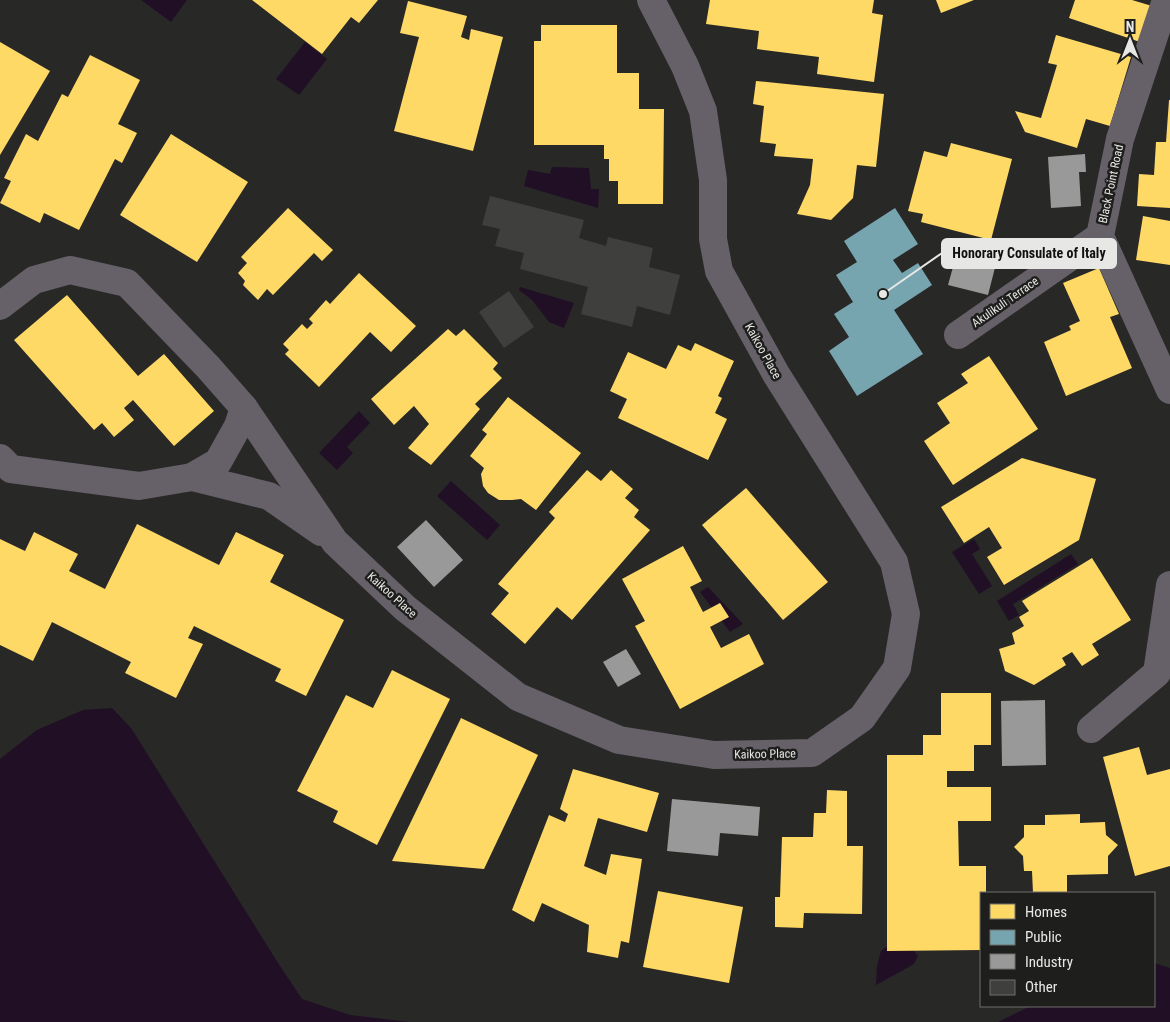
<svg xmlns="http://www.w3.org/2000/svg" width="1170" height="1022" font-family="'Roboto Condensed',sans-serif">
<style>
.water{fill:#200f25}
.homes{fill:#ffd966}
.public{fill:#76a5af}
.industry{fill:#999}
.building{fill:#3f3f3e}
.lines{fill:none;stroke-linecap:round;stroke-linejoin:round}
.minor{stroke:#666068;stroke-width:28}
.labels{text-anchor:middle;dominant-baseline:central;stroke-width:5;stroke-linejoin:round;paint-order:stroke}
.street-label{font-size:12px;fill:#e7e7e5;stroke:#1e1f1d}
.leader{fill:none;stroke:#e7e7e5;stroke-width:2}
.callout-dot{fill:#e7e7e5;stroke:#1e1f1d;stroke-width:2}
.callout{fill:#e7e7e5;stroke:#e7e7e5;stroke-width:2}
.callout-label{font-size:14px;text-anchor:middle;font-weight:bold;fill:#111}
</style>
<rect width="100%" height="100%" fill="#282827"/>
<g class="water">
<path d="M141 0H187L171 22Z"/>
<path d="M305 42 327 59 299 95 276 79Z"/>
<path d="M552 167 589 168 591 189H599L598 208 524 186 528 170 550 174Z"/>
<path d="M520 287 574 303 564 328 549 322 532 300 519 290Z"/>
<path d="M359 411 370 423 347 447 353 453 337 470 319 453Z"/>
<path d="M451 481 500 525 487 540 437 496Z"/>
<path d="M974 539 980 549 972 554 992 586 979 594 952 552Z"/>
<path d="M1071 554 1078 564 1013 604 1019 615 1009 621 997 601Z"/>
<path d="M708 587 743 624 730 632 700 592Z"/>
<path d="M112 708 131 728 278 963 302 999 350 1015 409 1022H0V759L37 730 83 710Z"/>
<path d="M888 946 913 950 918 956 914 964 876 985 877 966 881 951Z"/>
<path d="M1154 963 1170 968V1022H998L1031 1006H1154Z"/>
</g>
<g class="homes">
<path d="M252 0H378L359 23 351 17 322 54Z"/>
<path d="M710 0H874L872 13 883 15 874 82 817 74 819 57 757 49 759 31 706 24Z"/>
<path d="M936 0H974L941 13Z"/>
<path d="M1075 0H1132L1152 6 1140 42 1069 18Z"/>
<path d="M408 1 467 16 461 37 469 40 471 29 503 37 473 151 394 131 419 37 400 33Z"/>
<path d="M541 25H617V73H639V109H664L663 204H618V181H609V159H604V145H534V41H541Z"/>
<path d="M1056 35 1131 57 1110 126 1086 119 1077 148 1025 132 1015 111 1041 118 1057 65 1048 63Z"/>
<path d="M0 42 50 71 0 155Z"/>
<path d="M90 55 140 80 118 124 137 133 122 163 115 159 79 230 44 213 40 223 0 203 11 181 4 178 26 134 38 141 62 94 68 97Z"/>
<path d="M756 81 884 94 876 167 857 165 853 198 831 220 797 214 810 185 813 159 774 156 776 144 760 142 764 106 753 104Z"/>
<path d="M1169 100H1170V208L1137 206 1139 174 1154 175 1156 142H1166Z"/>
<path d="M171 134 248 182 197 262 120 215Z"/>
<path d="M951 143 1012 159 991 240 921 222 923 214 908 211 924 151 947 157Z"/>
<path d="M288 208 333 250 322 261 314 253 273 295 267 289 258 300 243 285 245 281 238 273 247 263 241 257Z"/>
<path d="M1143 216 1170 221V265L1136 260Z"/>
<path d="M1099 268 1119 314 1110 317 1132 368 1066 396 1044 342 1071 330 1069 326 1080 321 1063 283Z"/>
<path d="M359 273 416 326 391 352 370 332 319 387 285 354 289 350 283 344 302 324 307 329 313 323 309 319 326 300 330 304Z"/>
<path d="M67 295 138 376 164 354 214 411 174 446 133 400 124 408 134 420 114 437 102 423 94 430 14 340Z"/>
<path d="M448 329 456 336 464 329 498 363 493 369 502 378 475 404 480 409 431 465 408 448 429 424 414 406 394 425 371 399Z"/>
<path d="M695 343 734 361 718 396 722 398 715 413 727 419 708 460 618 418 627 399 610 391 628 352 666 369 678 345 691 351Z"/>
<path d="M989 356 1038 429 953 485 924 441 950 423 937 403 968 383 961 374Z"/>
<path d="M508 397 581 453 536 510 521 499 512 500H499L488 493 483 486 481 474 484 468 470 456 487 434 482 430Z"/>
<path d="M1022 458 1096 479 1079 540 1004 585 987 557 1002 548 989 527 964 543 941 507Z"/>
<path d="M587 470 601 481 611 470 633 489 625 498 639 510 634 517 650 530 572 620 557 607 525 644 491 614 509 593 498 584 555 518 549 512Z"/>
<path d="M746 488 828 582 783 620 702 525Z"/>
<path d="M137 524 219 565 236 532 284 555 270 582 344 620 306 696 275 681 281 669 194 626 188 638 203 644 176 698 125 673 131 662 52 622 33 661 0 645V539L25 551 34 532 78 554 69 571 105 589Z"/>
<path d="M683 546 702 581 690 587 703 612 720 603 729 617 710 627 721 648 749 634 764 664 680 709 635 626 645 621 622 579Z"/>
<path d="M1092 558 1131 620 1092 644 1099 655 1082 666 1072 652 1062 658 1066 665 1034 685 1005 671 999 649 1015 644 1012 633 1024 626 1019 617 1029 611 1022 601Z"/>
<path d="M392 670 450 699 377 845 333 822 338 811 297 791 346 695 373 708Z"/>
<path d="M941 693H991V745H974V771H947V787H991V821H958L959 866H986V893H981V950L887 951V755H923V735H941Z"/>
<path d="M461 718 538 755 484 869 392 861Z"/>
<path d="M1139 747 1147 775 1170 769V866L1135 876 1103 757Z"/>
<path d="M573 769 659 793 647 832 598 818 584 866 606 875 611 854 642 859 629 943 621 941 618 958 587 952 589 925 542 903 534 922 512 910 549 815 565 822 568 814 560 809Z"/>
<path d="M827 790 847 791V846H863L862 914 804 913 803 928 775 927V897H780L782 837H813L814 813H826Z"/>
<path d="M1080 814V823L1105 822 1106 835 1118 845 1108 856V874L1067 875V893H1033L1032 871H1024L1023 856 1014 847 1024 837V825H1045V815Z"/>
<path d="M658 891 743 907 729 983 643 967Z"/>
</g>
<path class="public" d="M895 208 918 244 893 260 902 273 918 263 932 285 894 310 923 354 857 396 829 351 849 337 834 314 853 302 836 275 857 262 844 241Z"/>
<g class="industry">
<path d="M1085 154 1086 172H1079L1081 206 1051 208 1048 157Z"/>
<path d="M960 242 999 252 988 295 948 285Z"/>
<path d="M426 520 463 560 434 587 397 547Z"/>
<path d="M626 649 641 674 618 687 603 662Z"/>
<path d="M1045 700 1046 765 1002 766 1001 701Z"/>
<path d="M672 799 760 807 758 836 720 833 718 856 667 851Z"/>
</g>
<g class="building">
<path d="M490 196 584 220 579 238 606 246 608 237 653 248 649 267 680 275 670 315 637 306 632 327 581 314 588 287 520 269 524 253 495 246 500 229 482 225Z"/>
<path d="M509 291 534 327 504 348 479 312Z"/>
</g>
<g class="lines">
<g class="minor">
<path d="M1166 0 1120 139 1100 236 1170 390"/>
<path d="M0 306 34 280 70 270 127 283 208 367 244 408 335 542 405 608 518 697 619 740 714 755 812 753 862 718 897 668 906 614 894 562 776 374 719 271 713 239V180L703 111 685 66 651 0"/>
<path d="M958 335 1100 236"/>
<path d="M0 458 11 469 139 486 192 477 218 462 238 426 244 408"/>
<path d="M192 477 269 496 321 532"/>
<path d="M1091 729 1157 673 1170 585"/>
</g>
</g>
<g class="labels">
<g class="street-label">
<text transform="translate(1111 184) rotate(-78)">Black Point Road</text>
<text transform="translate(1005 302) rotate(-35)">Akulikuli Terrace</text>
<text transform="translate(763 351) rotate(61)">Kaikoo Place</text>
<text transform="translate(392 595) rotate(42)">Kaikoo Place</text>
<text transform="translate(765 754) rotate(-1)">Kaikoo Place</text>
</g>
</g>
<path class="leader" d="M883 294L942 253"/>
<circle class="callout-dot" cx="883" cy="294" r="5"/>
<rect class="callout" x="942" y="239" width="174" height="29" rx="5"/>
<g class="callout-label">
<text x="1029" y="258">Honorary Consulate of Italy</text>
</g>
<rect x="980" y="892" width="175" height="115" fill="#1e1f1d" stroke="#6e6f6d"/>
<rect x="990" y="904" width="25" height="15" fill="#ffd966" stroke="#6e6f6d"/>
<text x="1025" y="917" font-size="15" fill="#e7e7e5">Homes</text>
<rect x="990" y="930" width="25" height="15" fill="#76a5af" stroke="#6e6f6d"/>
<text x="1025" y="942" font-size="15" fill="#e7e7e5">Public</text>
<rect x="990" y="954" width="25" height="15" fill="#999999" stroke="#6e6f6d"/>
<text x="1025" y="967" font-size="15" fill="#e7e7e5">Industry</text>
<rect x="990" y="980" width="25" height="15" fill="#3f3f3e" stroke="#6e6f6d"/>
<text x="1025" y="992" font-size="15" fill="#e7e7e5">Other</text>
<g transform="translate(1130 40)" stroke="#1e1f1d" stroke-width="4" paint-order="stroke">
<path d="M0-4L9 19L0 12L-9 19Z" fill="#e7e7e5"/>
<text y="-8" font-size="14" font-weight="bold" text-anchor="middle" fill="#e7e7e5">N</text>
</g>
</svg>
